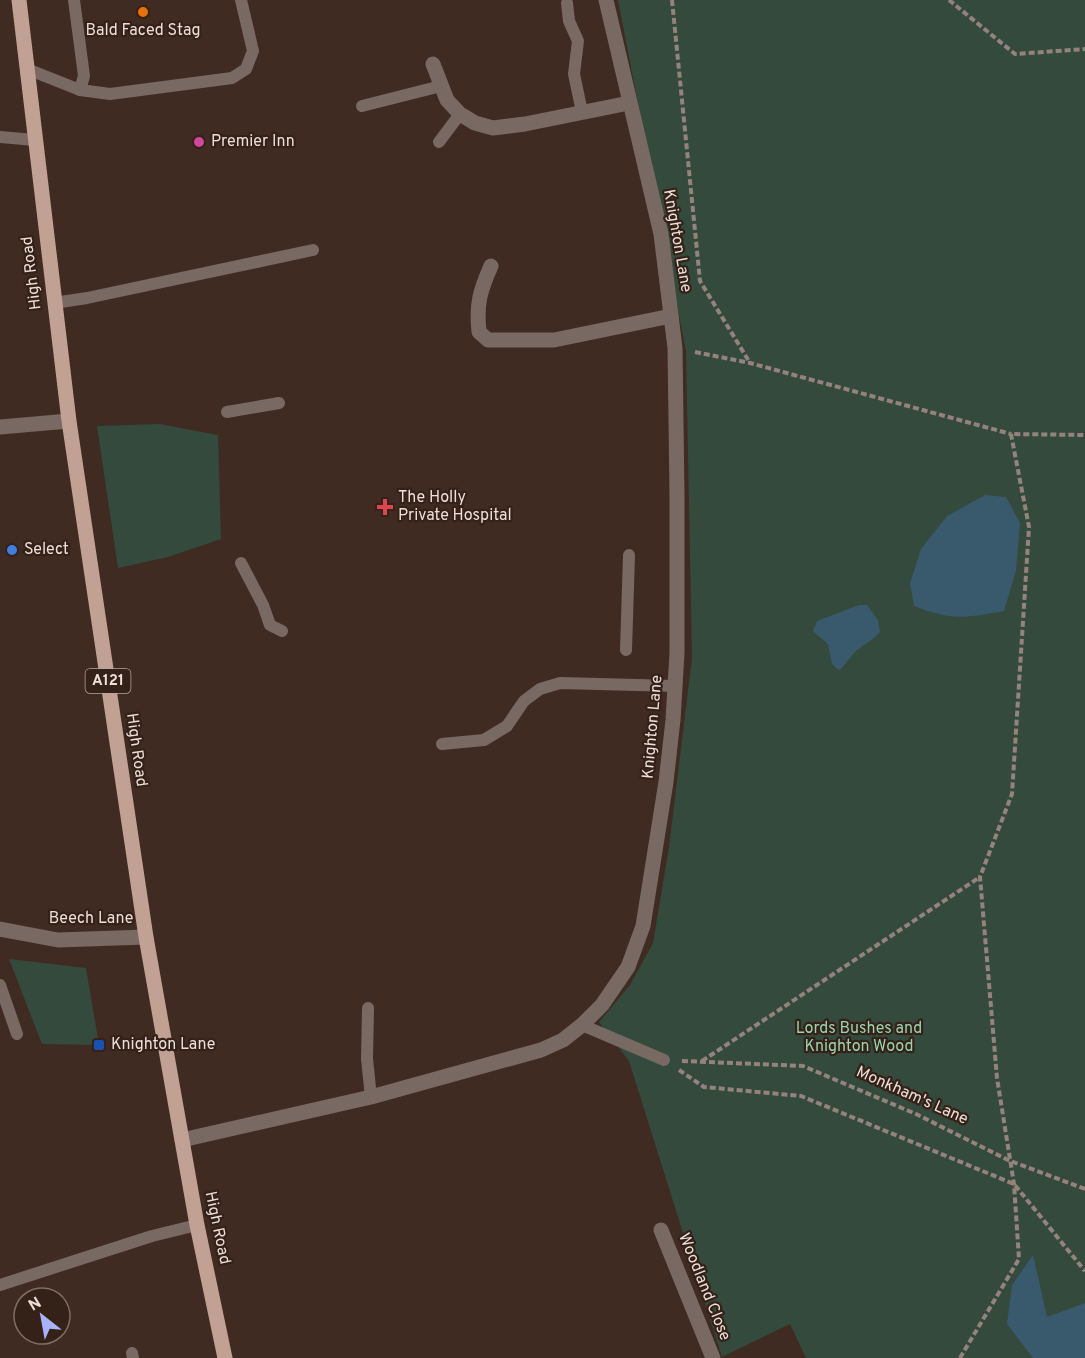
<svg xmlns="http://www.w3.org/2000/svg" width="1085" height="1358" font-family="Overpass,sans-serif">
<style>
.green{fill:#344a3d}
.water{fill:#385a6c}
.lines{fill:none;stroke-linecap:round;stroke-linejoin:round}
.path{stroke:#94837c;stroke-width:4;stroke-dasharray:6 3;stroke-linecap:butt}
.lane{stroke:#786963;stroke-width:12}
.street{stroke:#786963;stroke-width:15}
.primary{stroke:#c0a193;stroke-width:15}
.food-dot{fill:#e8710a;stroke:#342118;stroke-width:2}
.hotel-dot{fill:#d1479c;stroke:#342118;stroke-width:2}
.health-dot{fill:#e0444e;stroke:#342118;stroke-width:2}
.shop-dot{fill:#3f7fe0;stroke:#342118;stroke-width:2}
.transit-dot{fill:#1a4fb4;stroke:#342118;stroke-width:2}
.labels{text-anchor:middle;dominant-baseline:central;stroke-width:4.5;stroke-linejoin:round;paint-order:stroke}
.shield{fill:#342118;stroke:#b5a69f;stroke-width:1.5}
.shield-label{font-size:15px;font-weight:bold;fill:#ecdfd9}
.poi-label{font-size:16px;fill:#ecdfd9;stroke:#342118;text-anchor:start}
.street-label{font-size:16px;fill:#ecdfd9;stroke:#342118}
.park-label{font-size:16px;fill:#99d4b0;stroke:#342118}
</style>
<rect width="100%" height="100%" fill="#3f2b22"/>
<g class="green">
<path d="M618 0H1085V1358H806L790 1324 722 1357 629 1061 599 1022 630 985 653 943 669 847 692 658 686 351Z"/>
<path d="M159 424 218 435 221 539 168 557 118 568 97 426Z"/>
<path d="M9 959 86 968 99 1045 42 1044Z"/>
</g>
<g class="water">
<path d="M985 495 1006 497 1020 523 1016 571 1004 611C964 618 953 621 914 606L910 583 921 549 947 516Z"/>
<path d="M859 605H867L878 620 880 632C872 641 864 644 856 651 850 657 846 665 839 670L832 664 828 644 813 631 817 621Z"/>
<path d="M1033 1255 1047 1317 1085 1303V1358H1033L1007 1324 1012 1285Z"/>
</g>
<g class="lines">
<g class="path">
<path d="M672 0 700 281 750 363"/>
<path d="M949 0 1015 54 1085 49"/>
<path d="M695 352 750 363 1011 434"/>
<path d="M682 1061 803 1066 916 1114 1008 1160 1085 1189"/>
<path d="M702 1061 980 877"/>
<path d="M679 1070 704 1087 801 1096 1014 1184 1085 1271"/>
<path d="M960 1358 1019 1259 1014 1184 997 1078 980 877 1012 794 1029 527 1011 434 1085 435"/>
</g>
<g class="lane">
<path d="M74 0 84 76 80 90"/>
<path d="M567 3 569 21 578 41 574 74 582 112"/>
<path d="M27 69 80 90 110 94 232 78 246 69 253 51 241 0"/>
<path d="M362 106 441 86"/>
<path d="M0 137 35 140"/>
<path d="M439 142 460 114"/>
<path d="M54 303 87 298 313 250"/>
<path d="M227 412 279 403"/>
<path d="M241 563 263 605 270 625 282 631"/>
<path d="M626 650 629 555"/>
<path d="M442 744 484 740 507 726 524 701 540 689 560 683 675 686"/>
<path d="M0 985 17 1034"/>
<path d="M368 1008 367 1059 371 1097"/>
<path d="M582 1025 664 1060"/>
<path d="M0 1285 152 1236 197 1225"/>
<path d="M132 1353 133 1358"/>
</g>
<g class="street">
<path d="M433 64 447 100 460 114 475 123 493 128 525 124 629 103"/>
<path d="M491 266C480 291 476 304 479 332L488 340H554L671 316"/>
<path d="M0 427 69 421"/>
<path d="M0 929 58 940 146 937"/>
<path d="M182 1140 371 1097 541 1050 563 1040 582 1025 602 1005 628 967 643 926 666 782 673 720 677 653V495L675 348 661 234 606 0"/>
<path d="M661 1230 713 1358"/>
</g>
<path class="primary" d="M19 0 69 421 146 937 197 1225 225 1358"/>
</g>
<circle class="food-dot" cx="143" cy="12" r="6"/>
<circle class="hotel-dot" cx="199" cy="142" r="6"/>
<path class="health-dot" d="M382 498h6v6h6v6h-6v6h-6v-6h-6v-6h6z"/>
<circle class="shop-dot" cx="12" cy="550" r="6"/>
<rect class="transit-dot" x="93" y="1039" width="12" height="12" rx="3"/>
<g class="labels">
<rect class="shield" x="85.5" y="669" width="45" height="24" rx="4.5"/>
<g class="shield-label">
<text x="108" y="681">A121</text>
</g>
<g class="poi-label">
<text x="143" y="31" text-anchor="middle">Bald Faced Stag</text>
<text x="211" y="142">Premier Inn</text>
<text x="398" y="498">The Holly<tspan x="398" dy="18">Private Hospital</tspan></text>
<text x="24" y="550">Select</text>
<text x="111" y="1045">Knighton Lane</text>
</g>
<g class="street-label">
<text transform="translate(677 241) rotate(80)">Knighton Lane</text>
<text transform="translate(32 273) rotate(-97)">High Road</text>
<text transform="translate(653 727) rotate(-85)">Knighton Lane</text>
<text transform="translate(136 750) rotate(82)">High Road</text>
<text x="91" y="919">Beech Lane</text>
<text transform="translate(912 1096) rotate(24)">Monkham's Lane</text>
<text transform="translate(217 1228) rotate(78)">High Road</text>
<text transform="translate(704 1287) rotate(68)">Woodland Close</text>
</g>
<g class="park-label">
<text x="859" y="1029">Lords Bushes and<tspan x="859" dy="18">Knighton Wood</tspan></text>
</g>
</g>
<g transform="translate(42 1316) rotate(329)"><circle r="28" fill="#342118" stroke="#7e6d65" stroke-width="1.5"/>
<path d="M0-4.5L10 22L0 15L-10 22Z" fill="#a7b1fc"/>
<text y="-9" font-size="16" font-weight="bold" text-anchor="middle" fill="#ecdfd9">N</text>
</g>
</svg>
